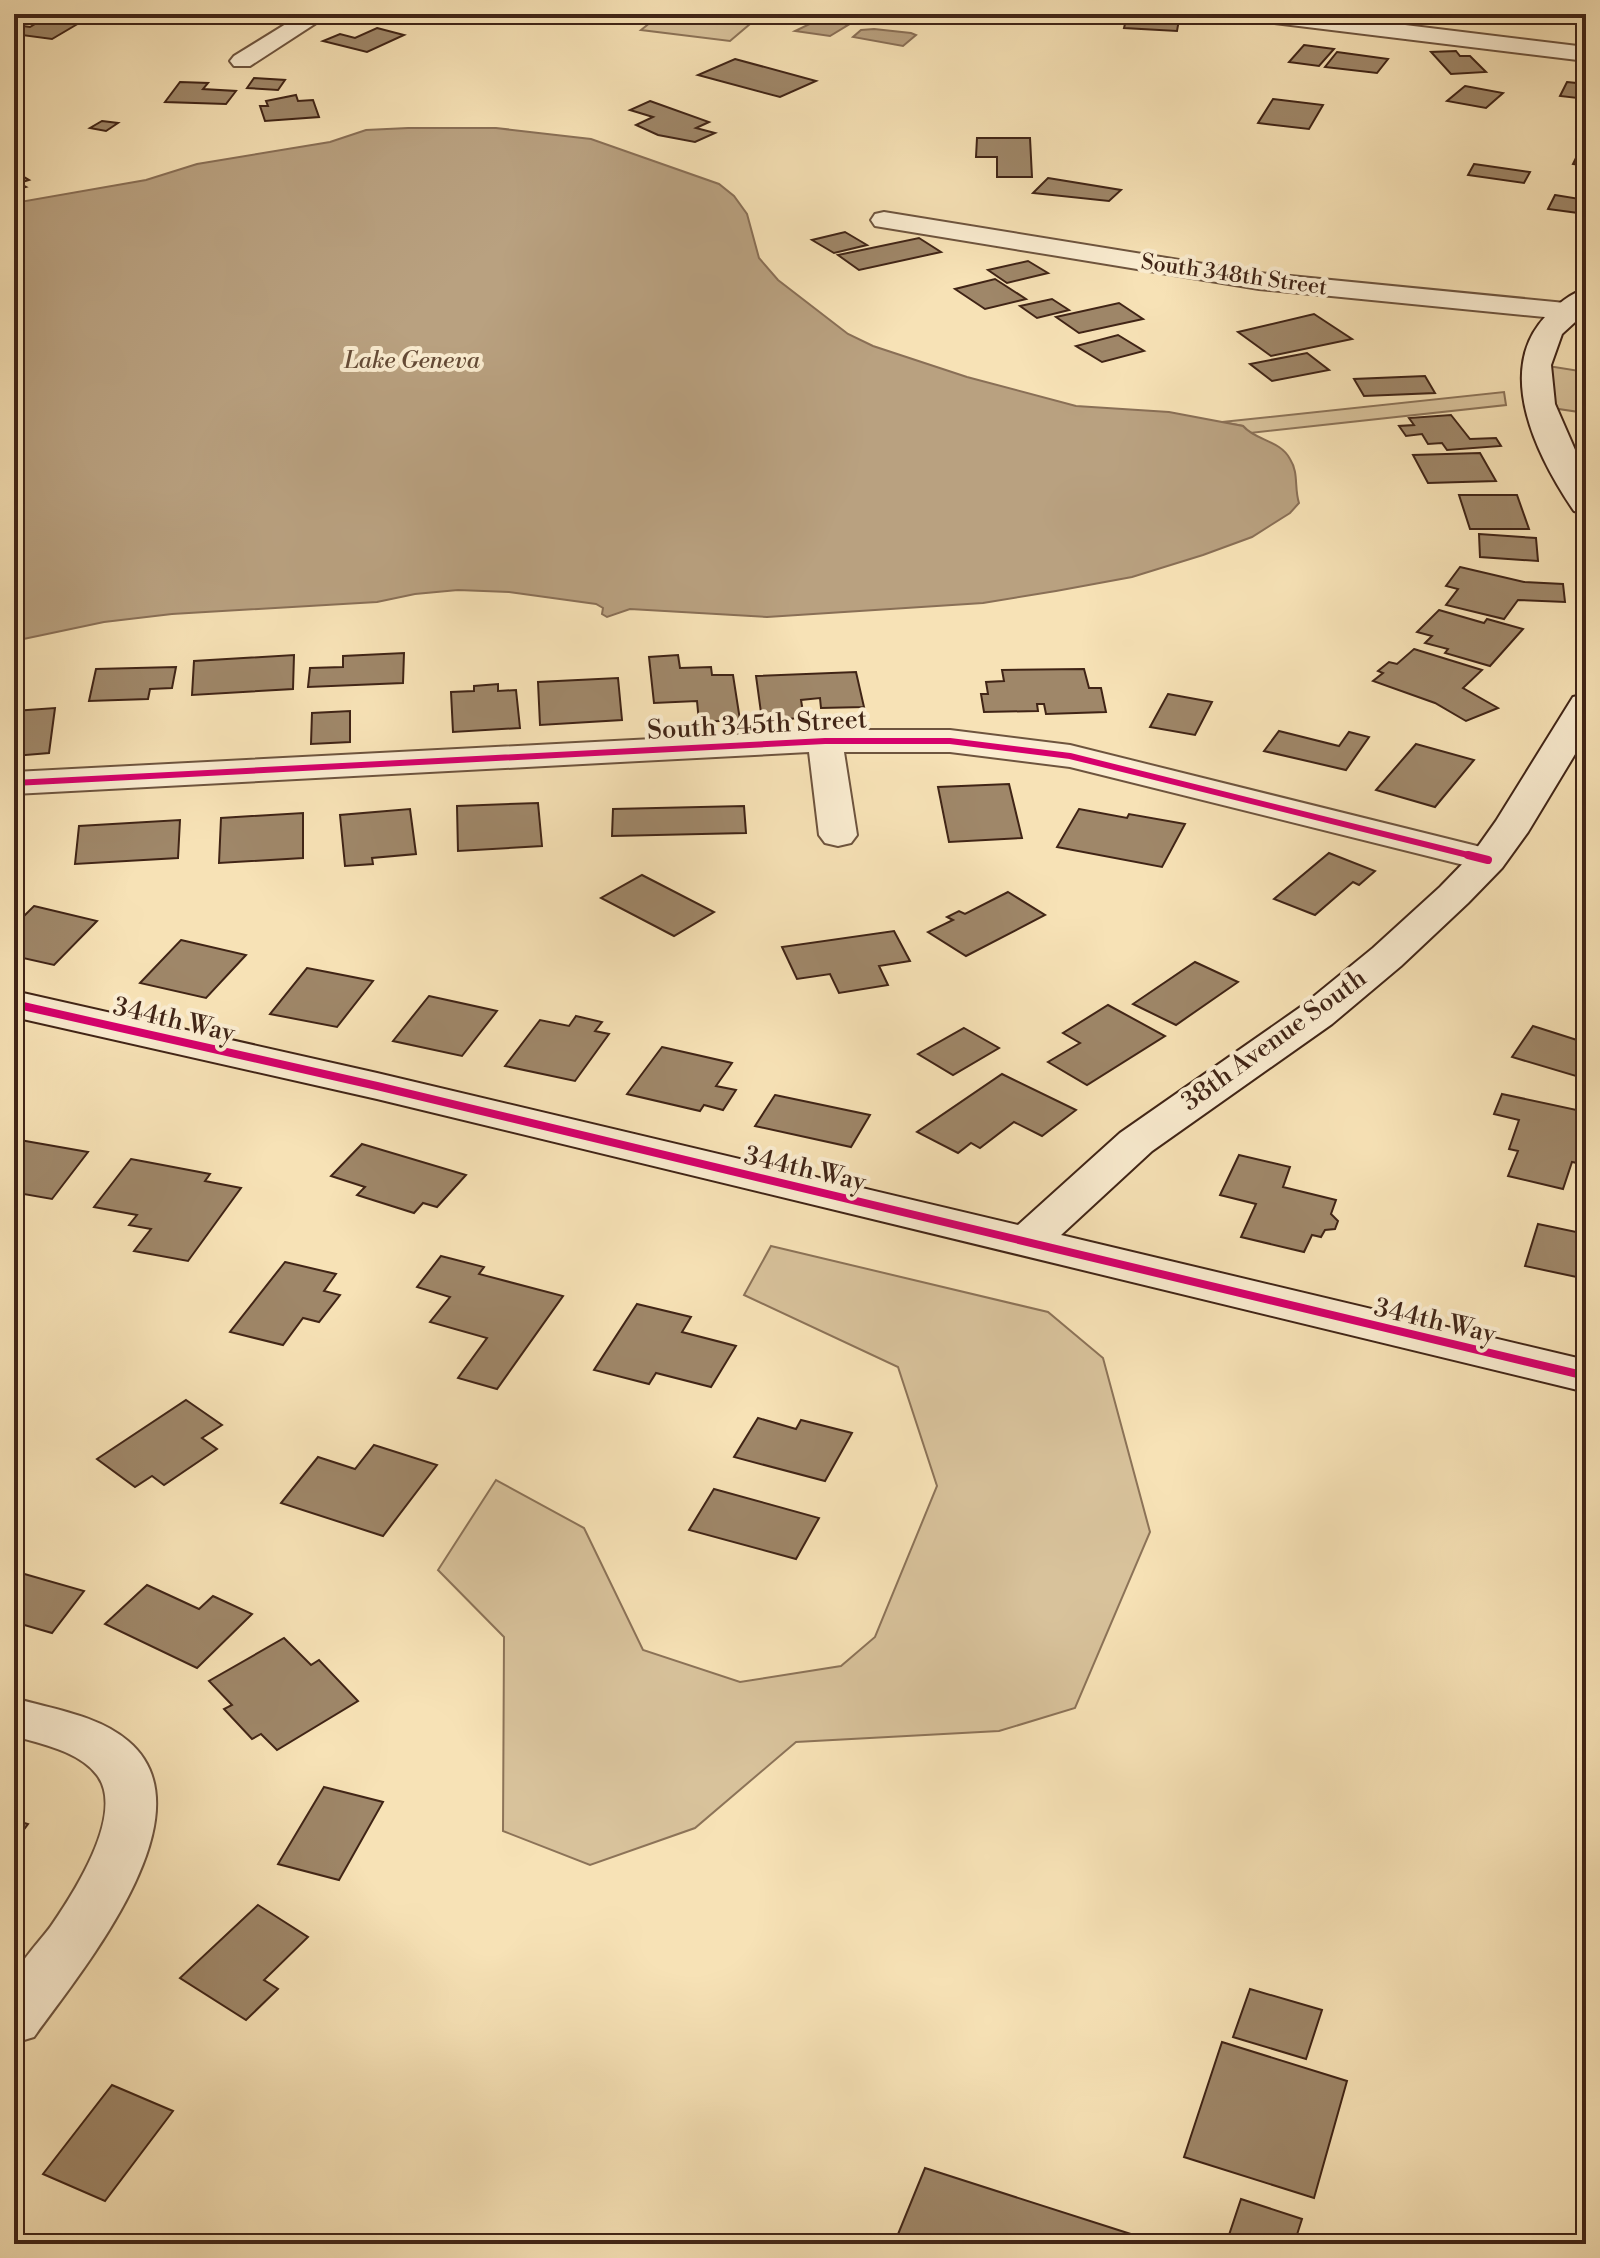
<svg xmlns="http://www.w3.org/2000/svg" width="1600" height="2258" font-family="'Libre Bodoni',serif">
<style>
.green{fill:#d8c29b;stroke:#8c7358;stroke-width:2}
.water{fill:#b9a180;stroke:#896f56;stroke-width:2}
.building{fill:#9f8769;stroke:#402416;stroke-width:2}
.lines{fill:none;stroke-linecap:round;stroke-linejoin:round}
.street-casing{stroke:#6e543e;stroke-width:4}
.secondary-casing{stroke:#402416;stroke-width:4}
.street{fill:#faecd0;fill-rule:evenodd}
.secondary{fill:#faecd0;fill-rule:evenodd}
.cycleway-far1-casing{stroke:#faecd0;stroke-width:10}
.cycleway-casing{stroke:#faecd0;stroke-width:13}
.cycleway-far1{stroke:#d6006c;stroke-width:6}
.cycleway{stroke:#d6006c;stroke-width:8}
.labels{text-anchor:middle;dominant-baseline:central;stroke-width:8;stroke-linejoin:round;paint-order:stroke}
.far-street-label{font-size:22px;fill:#402416;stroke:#faecd0}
.far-water-label{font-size:24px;font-style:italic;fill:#644a36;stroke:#faecd0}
.street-label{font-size:26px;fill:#402416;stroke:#faecd0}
</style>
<rect width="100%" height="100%" fill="#f7e2b6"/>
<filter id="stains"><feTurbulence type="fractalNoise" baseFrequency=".0025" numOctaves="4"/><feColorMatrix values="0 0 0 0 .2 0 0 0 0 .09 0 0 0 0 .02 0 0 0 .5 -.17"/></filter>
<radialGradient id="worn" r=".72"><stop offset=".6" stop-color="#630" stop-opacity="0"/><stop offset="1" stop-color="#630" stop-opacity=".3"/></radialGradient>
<g class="green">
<path d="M661 14H771L756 19 730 41 641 30Z"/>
<path d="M1548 366 1586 372V413L1552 408Z"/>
<path d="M1504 392 1506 405 1250 433 1243 426 1222 422Z"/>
<path d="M771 1246 1048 1312 1103 1358 1150 1532 1075 1708 999 1731 796 1742 695 1828 590 1865 503 1831 504 1637 438 1570 496 1480 584 1528 643 1650 740 1682 841 1666 875 1637 937 1486 898 1367 744 1295Z"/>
</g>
<g class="water">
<path d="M822 18 848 25 830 36 795 31Z"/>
<path d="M874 29 911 33 916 35 903 46 853 37 861 30Z"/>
<path d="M408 128H496L591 139 719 184 734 196 747 214 759 258 778 280 848 334 873 346 967 377 1076 406 1169 412 1243 426C1256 441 1280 440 1290 459 1299 473 1294 488 1299 503L1290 513 1252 537 1203 555 1132 577 1056 591 983 603 767 617 630 609 607 617 602 614 603 608 596 604 509 592 458 590 415 594 377 602 172 614 104 622 14 641V203L146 180 197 164 330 142 366 130Z"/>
</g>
<g class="building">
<path d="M892 14H955L948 21Z"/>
<path d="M1120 14H1180L1177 31 1124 28 1127 16Z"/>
<path d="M50 15 86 19 52 39 14 34 15 25 30 27Z"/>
<path d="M377 28 404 35 367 52 323 41 340 34 355 38Z"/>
<path d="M1304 45 1334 49 1319 66 1289 62Z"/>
<path d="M1456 51 1460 56H1470L1486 72 1451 74 1431 52Z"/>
<path d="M1337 52 1388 59 1377 73 1325 67Z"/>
<path d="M735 59 816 81 780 97 698 75Z"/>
<path d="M254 78 285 80 278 90 247 88Z"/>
<path d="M180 82 208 83 203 89 236 91 226 104 165 102Z"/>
<path d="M1567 82 1586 84V99L1560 96Z"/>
<path d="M1465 86 1503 93 1486 108 1447 101Z"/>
<path d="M296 95 298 101 313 100 319 117 265 121 260 106H268L266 101Z"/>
<path d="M1273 99 1323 105 1309 129 1258 123Z"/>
<path d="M650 101 709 122 696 128 715 133 695 142 658 135 636 125 653 117 630 110Z"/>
<path d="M102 121 118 123 106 131 90 128Z"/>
<path d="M977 138H1030L1032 177H997V157H976Z"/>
<path d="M1582 146 1586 147V166L1573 164Z"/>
<path d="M1474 164 1530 172 1524 183 1468 175Z"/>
<path d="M14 171 29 180 19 183 26 187 14 190Z"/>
<path d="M1048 178 1121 190 1109 201 1033 193Z"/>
<path d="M1555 195 1586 200V214L1548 209Z"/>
<path d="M845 232 867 245 834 253 812 240Z"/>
<path d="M919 238 941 252 859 270 838 255Z"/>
<path d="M1028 261 1048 273 1007 283 988 270Z"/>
<path d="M995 279 1026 299 985 309 955 289Z"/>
<path d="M1052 299 1069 310 1037 318 1020 306Z"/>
<path d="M1119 303 1143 319 1079 333 1056 317Z"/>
<path d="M1314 314 1352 339 1271 356 1238 332Z"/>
<path d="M1118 335 1144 351 1102 362 1076 346Z"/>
<path d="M1307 353 1329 370 1272 381 1250 364Z"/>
<path d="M1425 376 1435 393 1364 396 1354 379Z"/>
<path d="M1451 415 1470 439 1496 438 1501 446 1447 450 1442 443 1428 444 1422 434 1406 436 1399 426 1414 425 1409 418Z"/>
<path d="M1480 453 1496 481 1428 483 1413 455Z"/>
<path d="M1459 495H1517L1529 529H1470Z"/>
<path d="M1479 534 1536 538 1538 561 1480 557Z"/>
<path d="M1460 567 1524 582 1563 584 1565 602 1518 600 1504 619 1446 605 1458 589 1446 586Z"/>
<path d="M1439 610 1484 623 1487 619 1523 629 1490 666 1445 653 1448 649 1425 643 1432 636 1417 632Z"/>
<path d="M1414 649 1482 670 1463 688 1498 708 1466 721 1435 703 1373 681 1383 673 1378 671 1389 662 1397 664Z"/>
<path d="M404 653 403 683 308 687 310 668 343 667V656Z"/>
<path d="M294 655 293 689 192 695 194 661Z"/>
<path d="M678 655 680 668 711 667 712 675H733L740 720 699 722 697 701 654 703 649 657Z"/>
<path d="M176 667 172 688 150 689 148 699 89 701 96 669Z"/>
<path d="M1084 669 1089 688H1101L1106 712 1046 714 1044 704H1037L1038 711 984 712 981 694H988L986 682 1004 681 1002 670Z"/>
<path d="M856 672 864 707 821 708 820 698 801 700 804 718 762 720 756 676Z"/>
<path d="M618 678 622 720 540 725 538 682Z"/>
<path d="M498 684V691L516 690 520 728 453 732 451 692 474 691V686Z"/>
<path d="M1168 694 1212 702 1195 735 1150 727Z"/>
<path d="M55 708 49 753 14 756V711Z"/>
<path d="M350 711V742L311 744 312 713Z"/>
<path d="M1279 731 1339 746 1349 732 1369 737 1346 770 1264 751Z"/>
<path d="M1416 744 1474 760 1435 807 1376 790Z"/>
<path d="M1009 784 1022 838 949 842 938 787Z"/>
<path d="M538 803 542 846 458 851 457 806Z"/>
<path d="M744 806 746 833 612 836 613 809Z"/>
<path d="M410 809 416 854 372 858 373 864 345 866 340 815Z"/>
<path d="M1079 809 1127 818 1129 814 1185 824 1162 867 1057 847Z"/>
<path d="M303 813V858L219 863 221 818Z"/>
<path d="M180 820 178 858 75 864 79 826Z"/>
<path d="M1329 853 1375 871 1359 885 1353 882 1315 915 1274 899Z"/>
<path d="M642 875 714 912 674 936 601 898Z"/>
<path d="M1008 892 1045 915 966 956 928 932 953 920 947 917 959 911 965 914Z"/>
<path d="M34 906 97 921 54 965 14 956V926Z"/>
<path d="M894 931 910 961 879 966 888 985 839 993 830 974 797 979 782 947Z"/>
<path d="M181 940 246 955 206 998 140 983Z"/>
<path d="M1195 962 1238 982 1176 1025 1133 1004Z"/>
<path d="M307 968 373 981 337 1027 270 1014Z"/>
<path d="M429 996 497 1011 462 1056 393 1041Z"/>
<path d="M1108 1005 1165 1036 1087 1085 1048 1062 1080 1043 1063 1033Z"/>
<path d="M576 1016 602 1022 595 1031 609 1034 575 1081 505 1066 540 1020 569 1026Z"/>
<path d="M1533 1026 1577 1040 1586 1026V1079L1512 1057Z"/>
<path d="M964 1028 999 1048 953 1075 918 1054Z"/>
<path d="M662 1047 732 1063 716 1086 736 1090 723 1110 704 1105 700 1111 627 1094Z"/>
<path d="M1002 1074 1076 1110 1042 1136 1014 1122 980 1148 971 1143 958 1153 917 1132Z"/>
<path d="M1502 1094 1586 1112V1153L1582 1164 1572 1162 1563 1189 1508 1176 1518 1151 1509 1149 1519 1120 1494 1114Z"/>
<path d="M775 1095 870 1115 851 1147 755 1126Z"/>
<path d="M14 1139 88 1152 52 1199 24 1194 14 1207Z"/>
<path d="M362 1144 466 1175 437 1207 423 1203 414 1213 357 1195 365 1187 331 1176Z"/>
<path d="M1239 1155 1290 1167 1283 1187 1336 1200 1331 1214 1338 1221 1335 1229 1325 1230 1321 1237 1312 1235 1304 1252 1241 1237 1256 1204 1220 1195Z"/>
<path d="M131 1159 210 1174 205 1181 241 1188 188 1261 134 1251 151 1229 129 1225 137 1215 94 1207Z"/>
<path d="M1538 1224 1586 1234V1279L1525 1266Z"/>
<path d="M441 1256 484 1267 479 1274 563 1296 497 1389 458 1378 487 1338 430 1322 450 1297 417 1287Z"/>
<path d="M285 1262 336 1274 324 1291 340 1295 319 1322 303 1318 283 1345 230 1332Z"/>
<path d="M637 1304 691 1317 682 1332 736 1346 711 1387 656 1373 649 1384 594 1370Z"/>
<path d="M186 1400 222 1425 202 1438 217 1449 164 1485 152 1476 135 1487 97 1459Z"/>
<path d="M758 1418 796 1429 801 1420 852 1433 825 1481 734 1457Z"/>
<path d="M374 1445 437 1465 383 1536 281 1503 318 1457 355 1469Z"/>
<path d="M714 1489 819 1518 796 1559 689 1530Z"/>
<path d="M14 1571 84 1591 52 1633 14 1622Z"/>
<path d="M147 1585 199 1609 213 1596 252 1614 197 1668 105 1624Z"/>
<path d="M284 1638 311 1665 319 1660 358 1701 277 1750 261 1734 252 1739 224 1709 232 1705 209 1681Z"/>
<path d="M324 1787 383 1802 339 1880 278 1864Z"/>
<path d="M14 1820 28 1824 14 1843Z"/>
<path d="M258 1905 308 1937 264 1980 278 1989 246 2020 180 1978Z"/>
<path d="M1250 1989 1322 2010 1306 2059 1233 2037Z"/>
<path d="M1222 2042 1347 2081 1314 2198 1184 2157Z"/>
<path d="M112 2085 173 2111 105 2201 43 2174Z"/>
<path d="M925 2168 1137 2236 1135 2244H894Z"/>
<path d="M1241 2199 1302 2219 1294 2244H1226Z"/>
</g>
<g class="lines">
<g class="street-casing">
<g id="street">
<path d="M302 14H330L250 66H234L230 61 234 56Z"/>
<path d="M1246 14H1315L1586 47V61L1258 21 1250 19Z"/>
<path d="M884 212 1259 273 1586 305V321L1259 289 875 226 871 220 875 214Z"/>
<path d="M825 730H950L1070 745 1501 852 1507 860 1501 868 1488 871 1070 767 950 752H844L857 835 851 843 838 846 825 843 819 835 809 752 14 794V772Z"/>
<path d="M14 1698C51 1709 98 1715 128 1741 214 1813 80 1973 34 2037L14 2043C14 2027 9 1989 15 1976 20 1961 41 1940 51 1926 73 1894 126 1813 97 1775 79 1751 41 1744 14 1736Z"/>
</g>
</g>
<g class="secondary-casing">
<g id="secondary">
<path d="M1586 289V312L1562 334 1551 365 1555 404 1586 475V514L1574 511C1538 458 1494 372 1545 317 1557 305 1570 293 1586 289Z"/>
<path d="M1586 694V736L1528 832 1502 868 1468 903 1401 966 1332 1024 1152 1151 1061 1235 1586 1360V1392L377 1099 14 1017V991L377 1073 1018 1225 1120 1133 1302 1006 1373 948 1440 887 1474 852 1496 821 1573 697Z"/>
</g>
</g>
<use href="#street" class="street"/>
<use href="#secondary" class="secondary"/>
<g class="cycleway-far1-casing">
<path id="cycleway-far1" d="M14 783 825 741H950L1070 756 1476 857"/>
</g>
<g class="cycleway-casing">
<g id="cycleway">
<path d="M1468 855 1488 860"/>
<path d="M14 1004 377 1086 1586 1376"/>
</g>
</g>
<use href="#cycleway-far1" class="cycleway-far1"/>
<use href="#cycleway" class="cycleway"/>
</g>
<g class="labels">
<g class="far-street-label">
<text transform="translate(1234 275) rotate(8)">South 348th Street</text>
</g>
<g class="far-water-label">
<text x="412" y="361">Lake Geneva</text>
</g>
<g class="street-label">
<text transform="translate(757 725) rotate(-3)">South 345th Street</text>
<text transform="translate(174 1020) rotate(13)">344th Way</text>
<text transform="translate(1274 1040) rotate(-36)">38th Avenue South</text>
<text transform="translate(805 1169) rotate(13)">344th Way</text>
<text transform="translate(1435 1321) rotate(13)">344th Way</text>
</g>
</g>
<rect width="1600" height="2258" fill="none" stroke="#f7e2b6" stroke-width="48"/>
<rect x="16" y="16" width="1568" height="2226" fill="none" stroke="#402416" stroke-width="4"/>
<rect x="24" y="24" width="1552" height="2210" fill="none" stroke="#402416" stroke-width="2"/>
<rect width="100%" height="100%" filter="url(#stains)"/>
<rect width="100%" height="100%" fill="url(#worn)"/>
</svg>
